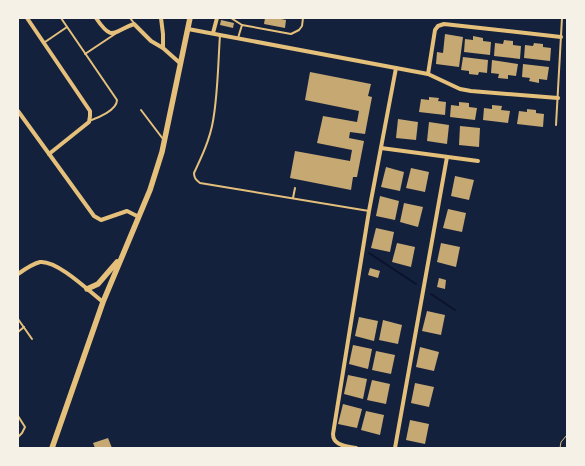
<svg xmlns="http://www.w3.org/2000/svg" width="585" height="466" font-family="'Archivo Narrow',sans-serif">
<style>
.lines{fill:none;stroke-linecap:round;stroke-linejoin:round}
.stream{stroke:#0b132b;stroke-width:2}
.building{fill:#c6a872}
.path{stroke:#e5c07b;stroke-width:1}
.service{stroke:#e5c07b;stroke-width:2}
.minor{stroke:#e5c07b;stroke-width:4}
.secondary{stroke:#e5c07b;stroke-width:5.5}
</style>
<rect width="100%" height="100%" fill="#14213d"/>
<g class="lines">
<g class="stream">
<path d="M369 253 416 284"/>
<path d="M431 294 455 310"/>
</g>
</g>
<g class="building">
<path d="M265 18H276L286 20 285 28 264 24Z"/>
<path d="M221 20 234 23 233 28 220 25Z"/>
<path d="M445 34 463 37 459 67 436 64 437 52 443 53Z"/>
<path d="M473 36 483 38V41L491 42 490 55 464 52 465 39 473 40Z"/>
<path d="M504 40 513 41V45L521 46 520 59 494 56 495 43 503 44Z"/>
<path d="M534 43 543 44V47L551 48 550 61 524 58 525 45 533 46Z"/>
<path d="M463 57 488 60 487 73 479 72 478 75 469 74V71L461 70Z"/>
<path d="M492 60 518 64 516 76 508 75V79L498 78 499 74 491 73Z"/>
<path d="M523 64 549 67 547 80 539 79V83L529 81 530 78 522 77Z"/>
<path d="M310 72 371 84 368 96 372 97 365 134 350 132 349 138 364 141 357 177H353L351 190 290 178 295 151 350 161 352 150 317 143 323 116 357 122 359 111 305 100Z"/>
<path d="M429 97 439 98 438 101 446 102 445 115 419 112 421 99 429 100Z"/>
<path d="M459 102 469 103V107L477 108 475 120 450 117 451 105 459 106Z"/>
<path d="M492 105 502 106 501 110 510 111 508 123 483 120 484 108 492 109Z"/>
<path d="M527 109 536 110V113L544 114 543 127 517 124 519 111 527 112Z"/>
<path d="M398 119 418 122 416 140 396 138Z"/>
<path d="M429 122 449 125 447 144 427 141Z"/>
<path d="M460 126 480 128 479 147 459 145Z"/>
<path d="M386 167 404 172 400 191 381 187Z"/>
<path d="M411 168 429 172 425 192 406 188Z"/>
<path d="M455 176 474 180 469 200 451 196Z"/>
<path d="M380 196 399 201 395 220 376 216Z"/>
<path d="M404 203 423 207 418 227 400 222Z"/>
<path d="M448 209 466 213 462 232 443 228Z"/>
<path d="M376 228 394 232 390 252 371 248Z"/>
<path d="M397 243 415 247 411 267 392 262Z"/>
<path d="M441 243 460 247 456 267 437 262Z"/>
<path d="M370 268 380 271 378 278 368 275Z"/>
<path d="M439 278 446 280 445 289 437 287Z"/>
<path d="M427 311 445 315 441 335 422 331Z"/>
<path d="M359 317 378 321 374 341 355 336Z"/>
<path d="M383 320 402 325 398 344 379 340Z"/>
<path d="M353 345 372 349 368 369 349 364Z"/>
<path d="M420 347 439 352 434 371 416 367Z"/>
<path d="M376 351 395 355 391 374 372 370Z"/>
<path d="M348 375 367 379 363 399 344 394Z"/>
<path d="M372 380 390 384 386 404 367 400Z"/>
<path d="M415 383 434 387 429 407 411 403Z"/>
<path d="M343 404 362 409 357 428 338 424Z"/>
<path d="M366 411 384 415 380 435 361 430Z"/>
<path d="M410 420 429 424 425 444 406 440Z"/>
<path d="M108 438 112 448H95L93 443Z"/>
</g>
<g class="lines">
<path class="path" d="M560 448 561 442 567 435"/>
<g class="service">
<path d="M61 18 117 100C117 110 98 118 89 121"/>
<path d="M130 18 134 23"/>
<path d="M231 18 242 25 291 34 299 30 302 26 303 18"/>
<path d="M220 35C218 64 218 93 213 121 210 139 202 156 194 173 194 178 196 180 200 183L369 211"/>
<path d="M238 38 242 25"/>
<path d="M45 42 67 27"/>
<path d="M85 54 115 34"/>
<path d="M141 110 163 139"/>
<path d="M556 125 562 18"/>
<path d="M293 198 295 188"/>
<path d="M18 319 32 339"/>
<path d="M18 332 24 327"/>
<path d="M18 416 25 427 22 433 18 437"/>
</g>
<g class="minor">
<path d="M27 18 90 111V116L89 122 49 154"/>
<path d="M96 18C113 43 113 31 134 24L151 41 163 48 181 64"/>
<path d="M161 18 163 34V48"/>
<path d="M188 29 428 74 460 89 471 91 558 98"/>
<path d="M213 33 217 18"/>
<path d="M428 74 435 30 438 26 444 24 561 37"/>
<path d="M18 111 94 216 101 220 127 211 139 217"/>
<path d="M381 148 478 161"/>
<path d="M18 274C25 269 32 264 40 262 57 260 89 291 103 302"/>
<path d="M356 448C347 446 333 446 333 434L369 211 396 68"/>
<path d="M395 448 447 157"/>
</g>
<g class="secondary">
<path d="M87 289 98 284 117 262"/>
<path d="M52 448 103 302 150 190 162 152 190 18"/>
</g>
</g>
<rect width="585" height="466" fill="none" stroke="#f6f1e7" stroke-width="38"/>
</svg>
